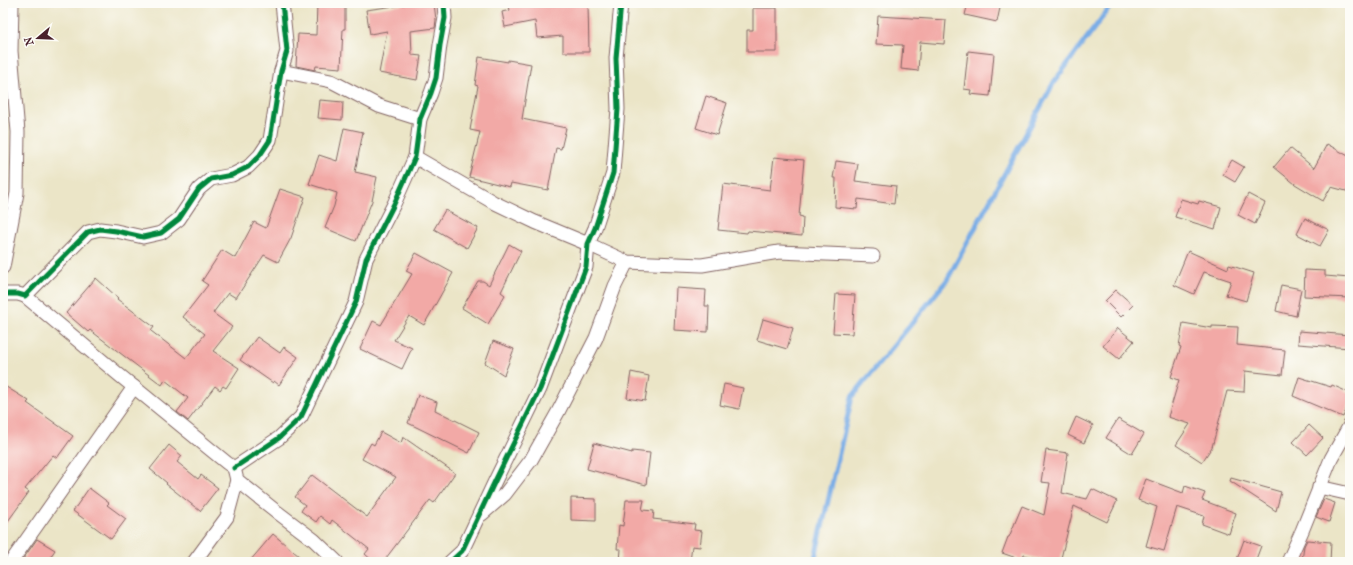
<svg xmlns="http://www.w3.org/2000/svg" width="1353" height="565" font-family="'IM FELL French Canon',serif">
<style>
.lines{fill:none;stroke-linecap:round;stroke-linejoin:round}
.stream{stroke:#7aade6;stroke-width:5}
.building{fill:#f2a9a6}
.street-casing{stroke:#826462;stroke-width:15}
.street{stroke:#fff;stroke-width:13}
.cycleway-casing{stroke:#fdfcf7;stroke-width:8}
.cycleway{stroke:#00873e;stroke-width:5}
</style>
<rect width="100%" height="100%" fill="#fdfcf7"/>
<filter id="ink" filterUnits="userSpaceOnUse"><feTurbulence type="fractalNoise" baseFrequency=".025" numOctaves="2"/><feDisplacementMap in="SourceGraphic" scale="8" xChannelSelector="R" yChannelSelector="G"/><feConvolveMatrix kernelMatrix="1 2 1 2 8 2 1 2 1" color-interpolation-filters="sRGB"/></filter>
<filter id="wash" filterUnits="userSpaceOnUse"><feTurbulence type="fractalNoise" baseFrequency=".012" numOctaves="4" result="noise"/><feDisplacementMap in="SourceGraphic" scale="16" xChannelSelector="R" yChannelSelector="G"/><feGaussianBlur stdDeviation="0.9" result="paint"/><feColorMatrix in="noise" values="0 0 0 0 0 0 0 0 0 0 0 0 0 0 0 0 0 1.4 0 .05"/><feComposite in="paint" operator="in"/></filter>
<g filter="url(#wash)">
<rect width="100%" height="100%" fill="#ebe5c7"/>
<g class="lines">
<path class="stream" d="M814 562 852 397 947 280 1054 82 1113 3"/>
</g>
<g id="blocks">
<g class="building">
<path d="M317 3H345V29H343L341 68 316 66 315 70 296 66 298 34 316 35Z"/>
<path d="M416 3H434L436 20 435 28 411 31 412 55 421 56 417 80 379 73 387 31 370 34 366 10Z"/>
<path d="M508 3H588L589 52H563V36L537 38 535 21 505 27 502 12 510 10Z"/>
<path d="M968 3H1001L997 22 965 15Z"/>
<path d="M753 8H777V52H747V30H753Z"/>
<path d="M878 16 946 20 944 44 920 42 918 71 901 69 903 45 876 44Z"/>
<path d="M968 51 994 54 990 96 970 94 971 90 964 89Z"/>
<path d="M479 57 508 62V60L531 64 522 119 566 128 561 149 556 148 548 190 511 183 510 187 469 177 480 132 470 130 478 86 475 85Z"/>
<path d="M706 96 727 103 717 135 696 128Z"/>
<path d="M320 100 343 102 342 120 318 118Z"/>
<path d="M344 128 363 132 355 172 377 177 372 201 356 241 325 228 334 206 337 193 309 184 319 155 337 161Z"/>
<path d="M1327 144 1350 157V192L1331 187 1323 201 1295 184 1274 167 1290 148 1314 168Z"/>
<path d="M774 157 804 160 799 216 803 217 802 236 748 231 747 233 718 230 723 184 770 190Z"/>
<path d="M1232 160 1244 167 1235 182 1223 175Z"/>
<path d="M836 161 858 164 855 181 896 186 894 204 858 199 857 209 835 207 836 178H833Z"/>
<path d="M280 189 305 197 291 238 278 262 264 255 236 298 228 293 213 313 232 327 213 351 239 368 226 388 223 386 220 390 215 386 188 421 177 412 188 398 165 380 162 385 90 330 88 332 66 313 96 278 118 298 117 299 154 327 151 331 186 358 205 334 183 317 208 285 202 281 222 250 235 258 254 222 266 228Z"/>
<path d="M1248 194 1265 203 1255 224 1238 215Z"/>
<path d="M1181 199 1198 204 1199 201 1221 207 1215 229 1175 217Z"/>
<path d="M445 210 478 228 467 248 434 229Z"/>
<path d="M1305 218 1329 230 1320 246 1297 234Z"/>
<path d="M509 244 521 251 501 292 505 295 488 324 462 308 478 281H483L489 285Z"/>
<path d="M1188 251 1228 269 1229 265 1254 273 1246 301 1226 295 1231 281 1204 272 1194 294 1174 285Z"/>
<path d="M416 253 453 273 424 325 409 316 394 340 412 348 402 369 360 349 373 321 381 325 412 274 406 271Z"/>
<path d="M1305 270 1325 271V276L1350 278V298L1304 296Z"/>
<path d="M1281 285 1301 289 1296 316 1276 311Z"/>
<path d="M676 288 706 290 705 306H709L708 332 674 330Z"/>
<path d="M1116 290 1133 305 1121 317 1105 301Z"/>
<path d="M836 294 855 295 852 334 833 333Z"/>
<path d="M763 319 793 328 787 349 757 340Z"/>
<path d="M1183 323 1212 328V326L1238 327 1237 345 1285 350 1282 375 1245 371 1244 392 1227 391 1212 447 1202 462 1176 445 1190 424 1168 417 1179 380 1171 377 1181 347 1179 346Z"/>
<path d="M1118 328 1134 341 1119 359 1103 346Z"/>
<path d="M1299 331 1350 335V348L1298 344Z"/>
<path d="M257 337 280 353 284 347 298 357 279 385 274 381 273 383 240 360Z"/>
<path d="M493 341 514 349 504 375 485 363Z"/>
<path d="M631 372 649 376 645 401 627 398Z"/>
<path d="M1299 377 1331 387 1332 385 1350 393V401L1343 417 1293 396Z"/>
<path d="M724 384 743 388 739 409 720 405Z"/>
<path d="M3 385 29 401 27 403 73 436 57 458 53 455 25 489 29 492 3 528Z"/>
<path d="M418 395 437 402 435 410 479 432 469 453 408 423Z"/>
<path d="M1076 417 1093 425 1084 443 1068 435Z"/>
<path d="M1118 419 1144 434 1132 454 1106 438Z"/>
<path d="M1309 425 1323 438 1307 455 1293 442Z"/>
<path d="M381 432 401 443 403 437 455 473 434 503 430 500 383 562H374L365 554 369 549 332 520 330 524 320 516 316 522 301 511 305 505 295 497 312 475 367 517 396 477 362 459 371 443 374 445Z"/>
<path d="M594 443 632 453V451L650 453 646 485 587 469Z"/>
<path d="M169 445 182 456 177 462 198 479 201 475 218 488 200 511 166 484 167 483 150 469Z"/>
<path d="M1046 450 1068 453 1062 493 1087 499 1092 489 1117 501 1107 522 1074 506 1060 562H1054L1024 555 1022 560 1002 553 1008 537H1009L1022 506 1044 515 1050 483 1041 482Z"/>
<path d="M1231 478 1281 492 1276 511 1230 481Z"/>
<path d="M1146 479 1183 493 1185 486 1205 493 1202 500 1236 513 1229 534 1202 524 1204 516 1177 507 1164 551 1146 546 1157 507 1138 500Z"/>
<path d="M89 488 109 503 107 505 126 519 111 539 73 511Z"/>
<path d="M571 498 596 499V521L571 520Z"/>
<path d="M1324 499 1335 503 1329 522 1316 517Z"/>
<path d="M626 500H644L642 510 654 511 653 519 695 524 694 530 702 531 700 547 692 546 690 562H620L621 549H617L619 525 623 526Z"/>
<path d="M273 534 306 562H249Z"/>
<path d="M37 539 55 550 47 562H21Z"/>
<path d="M1244 540 1261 546 1255 562H1236Z"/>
<path d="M1307 540 1331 542 1330 562 1302 561 1304 546Z"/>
</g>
</g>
</g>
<g filter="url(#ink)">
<use href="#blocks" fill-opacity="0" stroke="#826462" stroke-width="1"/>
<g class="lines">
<g class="street-casing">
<g id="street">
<path d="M281 71 331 81 379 106 420 119"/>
<path d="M415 157 493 202 535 222 588 244 627 262 702 265 779 252 873 256"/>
<path d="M3 267 17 193 18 132 11 51 12 3"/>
<path d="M3 294H18L25 296 88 232 100 229 116 231 143 237 161 233 179 219 199 189 211 179 232 175 248 167 260 155 270 140 281 71 287 51 282 3"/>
<path d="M25 296 118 374 227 463 234 468 237 480 277 512 314 540 337 562"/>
<path d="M234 468 279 438 301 417 356 302 366 259 394 204 415 157 420 119 431 93 436 78 440 45 445 18 444 3"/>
<path d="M1319 487 1350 494"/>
<path d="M482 514 505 494 531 460 558 412 596 338 615 286 627 262"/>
<path d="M11 562 134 387"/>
<path d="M194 562 227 517 237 480"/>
<path d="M450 562 462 551 495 481 540 389 586 267 588 244 595 228 613 173 618 109 616 58 621 3"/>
<path d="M1288 562 1302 531 1331 459 1350 425"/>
</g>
</g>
<use href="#street" class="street"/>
<g class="cycleway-casing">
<g id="cycleway">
<path d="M3 294H18L25 296 88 232 100 229 116 231 143 237 161 233 179 219 199 189 211 179 232 175 248 167 260 155 270 140 281 71 287 51 282 3"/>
<path d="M234 468 279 438 301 417 356 302 366 259 394 204 415 157 420 119 431 93 436 78 440 45 445 18 444 3"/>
<path d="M450 562 462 551 495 481 540 389 586 267 588 244 595 228 613 173 618 109 616 58 621 3"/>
</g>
</g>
<use href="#cycleway" class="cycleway"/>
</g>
</g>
<rect width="1353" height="565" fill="none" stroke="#fdfcf7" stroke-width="16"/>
<g transform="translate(38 38) rotate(251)" stroke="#fdfcf7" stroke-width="3" paint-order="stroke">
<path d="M0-3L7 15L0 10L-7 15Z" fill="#4a1f2b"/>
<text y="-6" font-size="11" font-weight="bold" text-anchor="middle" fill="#4a1f2b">N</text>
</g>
</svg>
